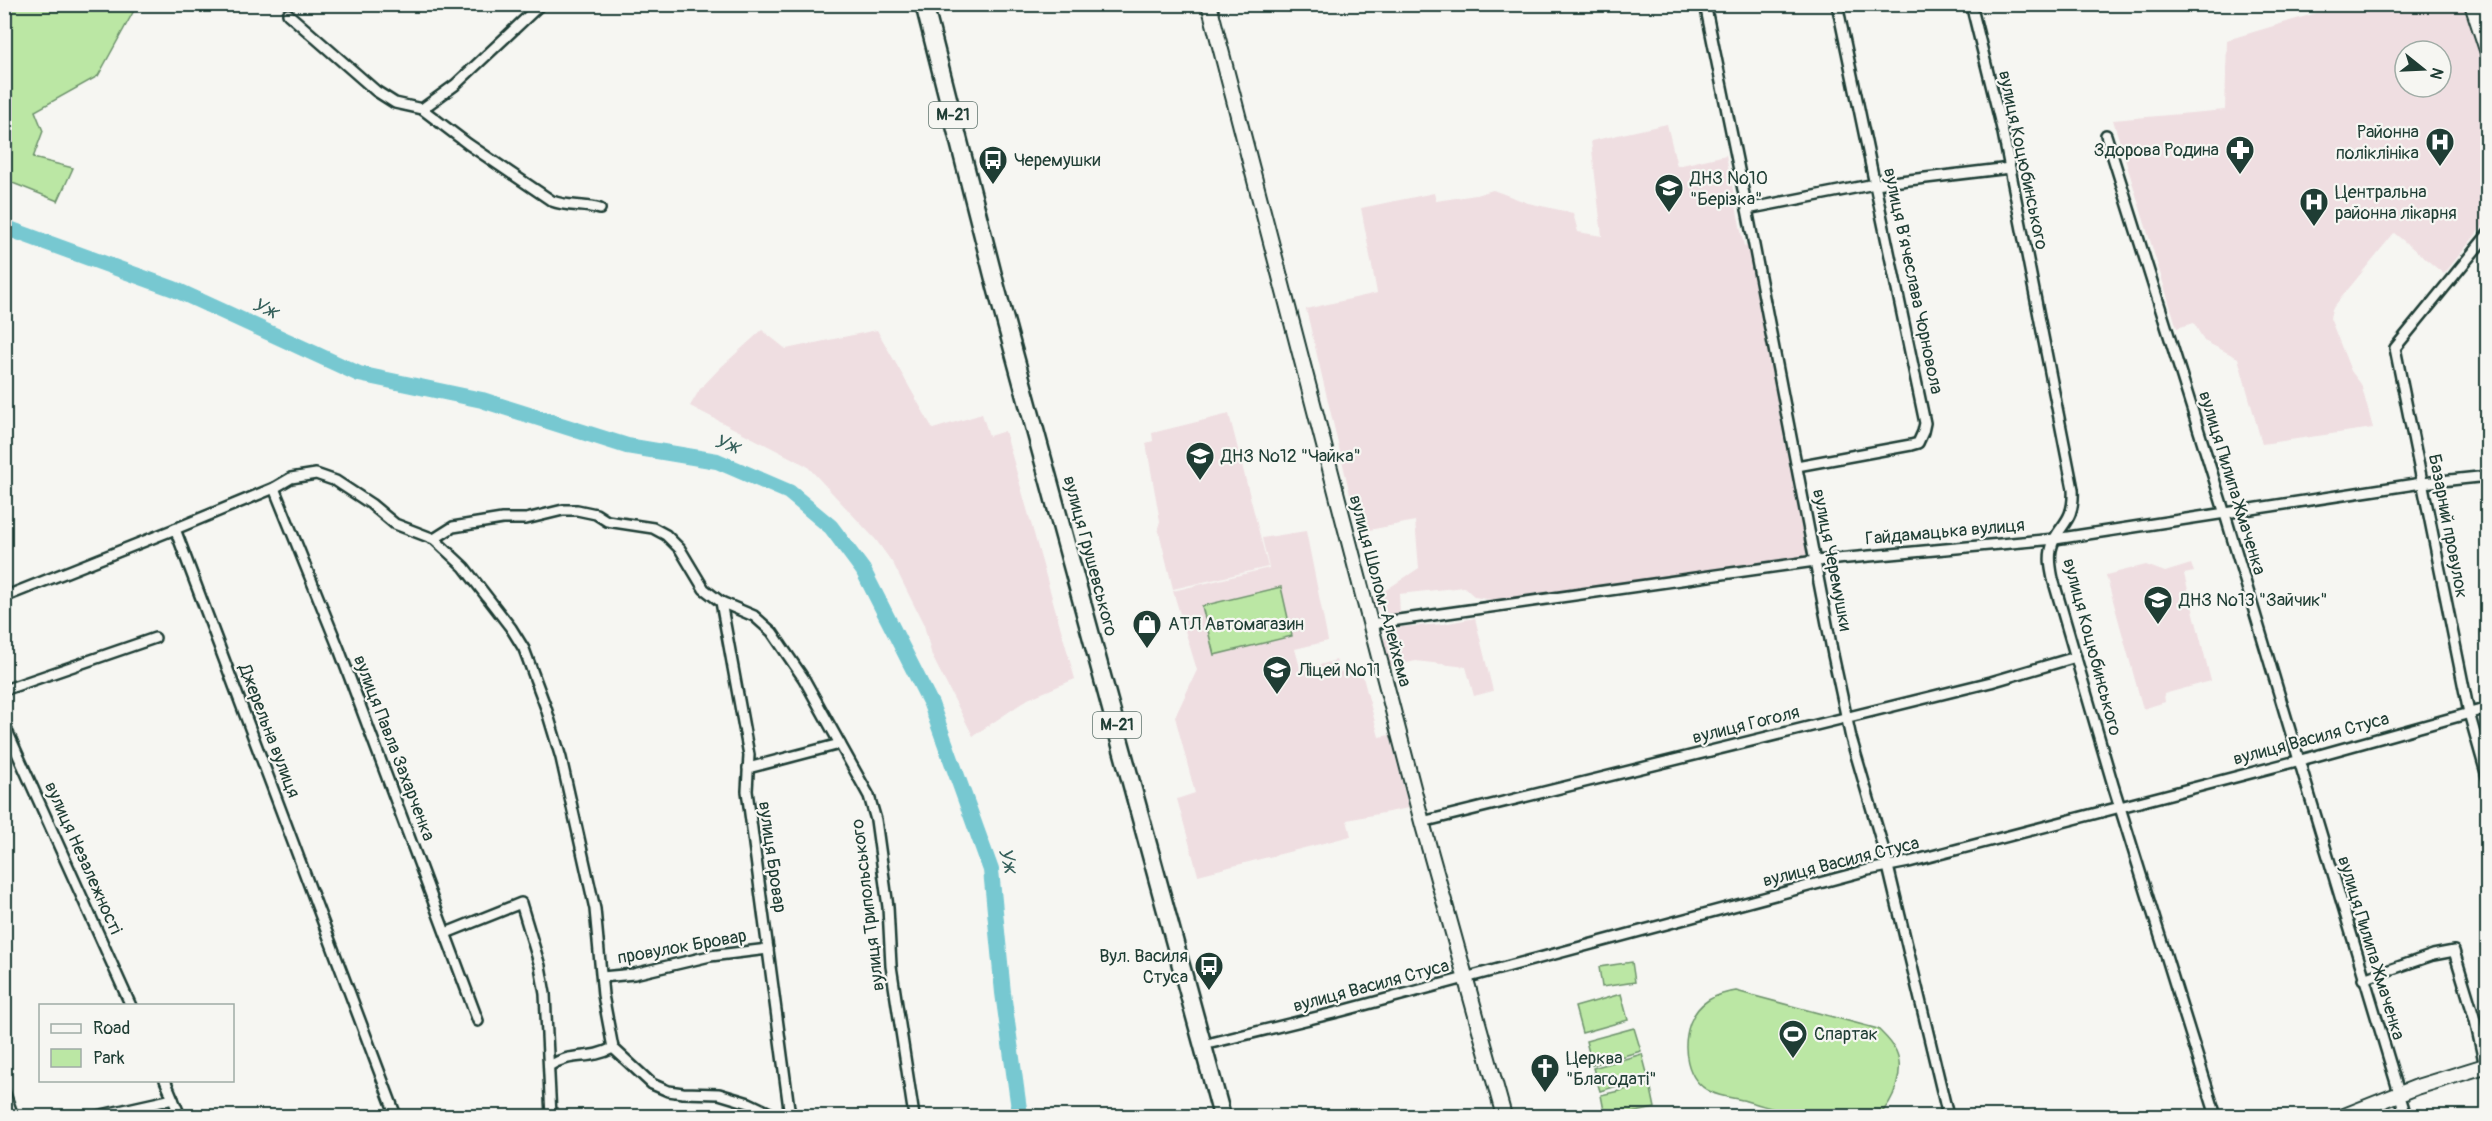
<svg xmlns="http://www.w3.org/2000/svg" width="2492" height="1121" font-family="Pangolin,sans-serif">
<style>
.built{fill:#efdee1;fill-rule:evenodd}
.green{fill:#bbe7a4;stroke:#6d926c;stroke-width:1.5}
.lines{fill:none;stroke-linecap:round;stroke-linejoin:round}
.river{stroke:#77c8d1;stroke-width:16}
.street-casing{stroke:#1f3d34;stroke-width:14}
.secondary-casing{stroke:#1f3d34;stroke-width:18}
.highway-casing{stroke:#1f3d34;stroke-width:21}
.street{stroke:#f6f6f2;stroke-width:9}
.secondary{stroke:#f6f6f2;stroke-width:14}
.highway{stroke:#f6f6f2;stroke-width:16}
.labels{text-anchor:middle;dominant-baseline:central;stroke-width:4.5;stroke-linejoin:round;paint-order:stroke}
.shield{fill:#f6f6f2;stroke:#60746d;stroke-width:1.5}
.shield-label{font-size:16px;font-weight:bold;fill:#1f3d34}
.poi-label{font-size:18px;fill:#1f3d34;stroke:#f6f6f2;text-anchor:start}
.street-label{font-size:18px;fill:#1f3d34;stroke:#f6f6f2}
.water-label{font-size:20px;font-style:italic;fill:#35605b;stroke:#f6f6f2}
</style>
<rect width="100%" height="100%" fill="#f6f6f2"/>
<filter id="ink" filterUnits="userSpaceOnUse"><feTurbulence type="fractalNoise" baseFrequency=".0167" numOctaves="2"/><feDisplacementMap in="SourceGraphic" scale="12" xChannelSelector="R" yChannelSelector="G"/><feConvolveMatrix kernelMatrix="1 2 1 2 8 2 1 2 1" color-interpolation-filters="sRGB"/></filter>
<g filter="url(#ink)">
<g class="built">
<path d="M2346 4 2464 5 2487 80V97L2485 101 2488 109 2487 221 2444 274 2394 233 2332 309 2330 318 2351 371 2361 384 2373 428 2262 444 2238 358 2204 341 2194 323 2177 328 2113 120 2225 110 2227 40ZM2405 51H2441V87H2405Z"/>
<path d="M1667 124 1677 166 1726 155 1744 246 1750 244 1807 541 1806 555 1801 559 1492 600 1475 597 1464 587 1399 594 1400 614H1389L1381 611 1375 607 1371 600 1419 568 1415 521 1359 532 1306 309 1377 293 1361 208 1434 193 1436 201 1476 195 1493 190 1528 203 1573 213 1578 232 1602 236 1591 141Z"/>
<path d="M762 330 786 349 877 330 933 429 982 414 989 436 1005 431 1075 679 1028 699 973 736 932 656 924 625 894 565 876 540 807 466 690 406 700 389 720 368Z"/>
<path d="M1229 414 1268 567 1173 589 1158 528 1160 521 1146 443 1153 441 1152 433Z"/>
<path d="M1306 531 1328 641 1295 649 1301 671 1336 660 1340 672 1360 666 1379 737 1390 735 1409 808 1347 820 1351 836 1198 875 1177 799 1195 793 1175 717 1197 670 1173 591 1269 568 1262 538Z"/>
<path d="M2191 564 2194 572 2184 574 2211 681 2164 694 2165 702 2143 709 2106 575 2146 565 2165 572Z"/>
<path d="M1475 618 1493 691 1474 696 1466 667 1416 661 1387 667 1383 642 1386 635 1393 629 1402 627 1443 624Z"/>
</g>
<g class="green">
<path d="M4 5H137L98 76 35 111 43 131 33 158 73 168 58 201 5 180Z"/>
<path d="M1281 587 1292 636 1214 655 1202 606Z"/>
<path d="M1632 962 1635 982 1602 987 1599 967Z"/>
<path d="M1736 991 1878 1029C1885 1036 1892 1042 1896 1051 1905 1071 1894 1102 1878 1116 1854 1116 1828 1120 1804 1116 1785 1113 1765 1106 1746 1101 1735 1098 1721 1097 1711 1092 1685 1080 1682 1046 1690 1023 1698 1002 1715 994 1736 991Z"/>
<path d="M1621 994 1628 1020 1582 1033 1575 1007Z"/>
<path d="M1634 1028 1641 1051 1592 1065 1586 1041Z"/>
<path d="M1642 1054 1648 1077 1600 1091 1593 1068Z"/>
<path d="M1650 1084 1655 1108 1617 1116H1605L1601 1095Z"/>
</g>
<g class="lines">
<path class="river" d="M4 227 174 289 359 374 482 400 627 446 717 461 789 492 831 527 863 570 931 704 991 870 1003 993 1020 1116"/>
<g class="street-casing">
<g id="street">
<path d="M1705 4 1747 209 1833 655 1851 738 1885 854 1948 1116"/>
<path d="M1971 4 2003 133 2073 489C2075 526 2056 524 2051 550 2049 560 2051 569 2053 579L2113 785 2216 1116"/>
<path d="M288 14 376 91 395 103 422 109 468 144 552 201C567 207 584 204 600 209"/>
<path d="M422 109 455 85 541 4"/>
<path d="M2106 135 2225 514 2406 1116"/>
<path d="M1747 209 1875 184 2010 168"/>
<path d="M2488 234 2395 348 2469 713 2488 780"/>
<path d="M1797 466 1911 445 1918 443 1923 432 1925 423 1837 4"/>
<path d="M274 488 339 649 478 1021"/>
<path d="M175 529 274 488 291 478 316 474 336 481 371 504 395 524 434 539 464 567 511 628 524 649 546 708 561 758 595 909 603 995 613 1048 652 1084 668 1091 683 1093 719 1094 749 1103 776 1116"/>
<path d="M434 539 453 527 502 519H526L563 510H577L596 514 607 521 653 528 666 535 680 549 704 589 721 602 754 616 772 632 804 679 869 796 876 820 888 907 891 966 914 1116"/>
<path d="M4 597 175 529 396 1116"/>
<path d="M721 602 749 755 747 791 790 1116"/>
<path d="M1370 624 1815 561 2055 539 2422 483 2488 476"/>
<path d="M4 690 155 638"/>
<path d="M4 724 131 1006"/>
<path d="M748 768 840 744"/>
<path d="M1422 822 1991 682 2076 657"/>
<path d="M446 933 521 903 540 966 545 994 551 1116"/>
<path d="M602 977 634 974 710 956 768 949"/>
<path d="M2363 979 2433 955 2454 951 2475 1020 2485 1066"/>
<path d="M1203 1045 1338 1012 1868 870 1909 862 2312 757 2488 708"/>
<path d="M549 1066C573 1051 588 1061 613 1048"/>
<path d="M165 1080 180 1116"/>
<path d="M4 1091 13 1116"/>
<path d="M97 1116 173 1099"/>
</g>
</g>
<g class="secondary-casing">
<g id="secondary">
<path d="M1209 4 1422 822 1504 1116"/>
<path d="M2472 4 2488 53"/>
<path d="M2344 1116 2417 1087 2488 1065"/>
</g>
</g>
<g class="highway-casing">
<path id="highway" d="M924 4 996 287 1222 1116"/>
</g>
<use href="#street" class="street"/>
<use href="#secondary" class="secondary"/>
<use href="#highway" class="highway"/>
</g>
</g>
<defs>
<g id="hospital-pin" transform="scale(1.5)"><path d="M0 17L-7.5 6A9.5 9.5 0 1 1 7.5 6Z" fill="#1f3d34" stroke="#f6f6f2"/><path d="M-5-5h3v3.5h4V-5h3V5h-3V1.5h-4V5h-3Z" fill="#fff"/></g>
<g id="pharmacy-pin" transform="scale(1.5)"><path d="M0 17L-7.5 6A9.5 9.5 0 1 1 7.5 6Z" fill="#1f3d34" stroke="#f6f6f2"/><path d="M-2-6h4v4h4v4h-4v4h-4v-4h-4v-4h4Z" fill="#fff"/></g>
<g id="bus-pin" transform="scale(1.5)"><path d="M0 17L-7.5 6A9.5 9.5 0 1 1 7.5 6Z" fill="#1f3d34" stroke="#f6f6f2"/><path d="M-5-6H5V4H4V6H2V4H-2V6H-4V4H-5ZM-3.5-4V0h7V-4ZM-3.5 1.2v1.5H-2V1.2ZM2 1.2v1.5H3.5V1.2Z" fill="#fff"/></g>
<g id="school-pin" transform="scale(1.5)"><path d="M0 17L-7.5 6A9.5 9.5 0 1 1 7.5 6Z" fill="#1f3d34" stroke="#f6f6f2"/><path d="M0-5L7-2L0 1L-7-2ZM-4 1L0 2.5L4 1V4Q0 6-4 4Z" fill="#fff"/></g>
<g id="shop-pin" transform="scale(1.5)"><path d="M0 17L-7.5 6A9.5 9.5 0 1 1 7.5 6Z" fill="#1f3d34" stroke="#f6f6f2"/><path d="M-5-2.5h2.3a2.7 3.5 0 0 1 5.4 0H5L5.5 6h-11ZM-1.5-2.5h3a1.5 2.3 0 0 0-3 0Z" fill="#fff"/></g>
<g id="stadium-pin" transform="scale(1.5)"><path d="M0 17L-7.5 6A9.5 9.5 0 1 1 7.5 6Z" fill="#1f3d34" stroke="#f6f6f2"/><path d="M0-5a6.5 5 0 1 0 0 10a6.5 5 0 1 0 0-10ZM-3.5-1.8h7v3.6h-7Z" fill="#fff"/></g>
<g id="church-pin" transform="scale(1.5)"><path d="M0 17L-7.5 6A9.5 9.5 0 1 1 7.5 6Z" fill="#1f3d34" stroke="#f6f6f2"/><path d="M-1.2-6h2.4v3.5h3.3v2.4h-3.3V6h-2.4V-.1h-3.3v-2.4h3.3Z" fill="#fff"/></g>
</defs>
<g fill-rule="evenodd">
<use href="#hospital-pin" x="2440" y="142"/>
<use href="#pharmacy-pin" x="2240" y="150"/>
<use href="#bus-pin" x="993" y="160"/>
<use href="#school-pin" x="1669" y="188"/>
<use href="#hospital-pin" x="2314" y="202"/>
<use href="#school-pin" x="1200" y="456"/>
<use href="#school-pin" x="2158" y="600"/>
<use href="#shop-pin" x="1147" y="624"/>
<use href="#school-pin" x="1277" y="670"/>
<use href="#bus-pin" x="1209" y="966"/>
<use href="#stadium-pin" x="1793" y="1034"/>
<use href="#church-pin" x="1545" y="1068"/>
</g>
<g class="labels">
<g class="shield">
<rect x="929" y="102" width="48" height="26" rx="4.5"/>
<rect x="1093" y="712" width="48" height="26" rx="4.5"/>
</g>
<g class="shield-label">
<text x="953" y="115">М-21</text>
<text x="1117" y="725">М-21</text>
</g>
<g class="poi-label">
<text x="2419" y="132" text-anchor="end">Районна<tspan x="2419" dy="21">поліклініка</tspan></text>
<text x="2219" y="150" text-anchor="end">Здорова Родина</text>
<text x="1014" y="160">Черемушки</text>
<text x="1690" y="178">ДНЗ №10<tspan x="1690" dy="21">"Берізка"</tspan></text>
<text x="2335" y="192">Центральна<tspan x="2335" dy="21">районна лікарня</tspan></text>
<text x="1221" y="456">ДНЗ №12 "Чайка"</text>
<text x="2179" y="600">ДНЗ №13 "Зайчик"</text>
<text x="1168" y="624">АТЛ Автомагазин</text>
<text x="1298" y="670">Ліцей №11</text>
<text x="1188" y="956" text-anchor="end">Вул. Василя<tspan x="1188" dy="21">Стуса</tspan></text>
<text x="1814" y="1034">Спартак</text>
<text x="1566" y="1058">Церква<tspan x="1566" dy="21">"Благодаті"</tspan></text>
</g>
<g class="street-label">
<text transform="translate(2023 160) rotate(78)">вулиця Коцюбинського</text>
<text transform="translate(1913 281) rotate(78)">вулиця Вʼячеслава Чорновола</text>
<text transform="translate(2232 483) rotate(73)">вулиця Пилипа Жмаченка</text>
<text transform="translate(2448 526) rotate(79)">Базарний провулок</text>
<text transform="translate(1945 532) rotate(-5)">Гайдамацька вулиця</text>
<text transform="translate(1090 556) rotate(75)">вулиця Грушевського</text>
<text transform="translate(1832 560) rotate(79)">вулиця Черемушки</text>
<text transform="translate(1380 591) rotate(75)">вулиця Шолом-Алейхема</text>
<text transform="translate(2092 647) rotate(75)">вулиця Коцюбинського</text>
<text transform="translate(1746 725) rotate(-14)">вулиця Гоголя</text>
<text transform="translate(269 731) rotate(69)">Джерельна вулиця</text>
<text transform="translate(2311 739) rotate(-15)">вулиця Василя Стуса</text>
<text transform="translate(394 748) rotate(69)">вулиця Павла Захарченка</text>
<text transform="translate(772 857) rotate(82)">вулиця Бровар</text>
<text transform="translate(83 858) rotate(66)">вулиця Незалежності</text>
<text transform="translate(1841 862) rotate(-14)">вулиця Василя Стуса</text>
<text transform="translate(868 905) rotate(-97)">вулиця Трипольського</text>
<text transform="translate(682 947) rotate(-10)">провулок Бровар</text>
<text transform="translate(2371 948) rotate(73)">вулиця Пилипа Жмаченка</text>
<text transform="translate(1371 986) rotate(-15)">вулиця Василя Стуса</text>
</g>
<g class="water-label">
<text transform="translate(265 308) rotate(24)">Уж</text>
<text transform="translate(727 444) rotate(18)">Уж</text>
<text transform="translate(1008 860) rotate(75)">Уж</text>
</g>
</g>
<rect width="2492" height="1121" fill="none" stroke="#f6f6f2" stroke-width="24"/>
<rect x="12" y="12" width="2468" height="1097" fill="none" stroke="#1f3d34" stroke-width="2" filter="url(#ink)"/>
<rect x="39" y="1004" width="195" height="78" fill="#f6f6f2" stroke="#a0aca6" stroke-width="1.5"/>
<rect x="51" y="1024" width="30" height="9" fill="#f6f6f2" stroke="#a0aca6" stroke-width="1.5"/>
<text x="93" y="1034" font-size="18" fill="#1f3d34">Road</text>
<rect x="51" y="1049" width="30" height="18" fill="#bbe7a4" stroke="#a0aca6" stroke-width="1.5"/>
<text x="93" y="1064" font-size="18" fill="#1f3d34">Park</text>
<g transform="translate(2423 69) rotate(108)"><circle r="28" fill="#f6f6f2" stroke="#a0aca6" stroke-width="1.5"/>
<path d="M0-4.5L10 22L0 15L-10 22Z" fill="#1f3d34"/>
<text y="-9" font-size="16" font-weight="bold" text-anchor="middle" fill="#1f3d34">N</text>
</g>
</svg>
